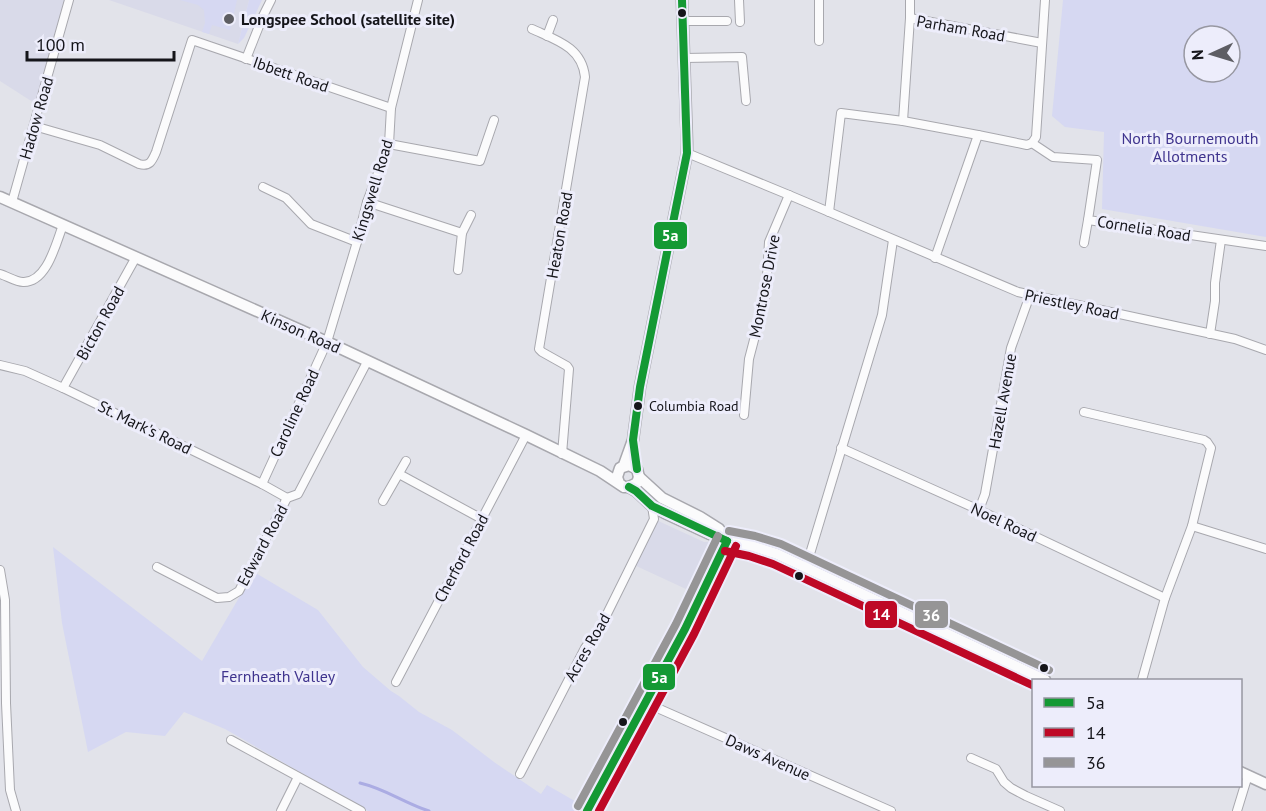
<svg xmlns="http://www.w3.org/2000/svg" width="1266" height="811" font-family="'PT Sans',sans-serif">
<style>
.built{fill:#d9dae9}
.green{fill:#d6d8f2;fill-rule:evenodd}
.lines{fill:none;stroke-linecap:round;stroke-linejoin:round}
.stream{stroke:#abace3;stroke-width:3}
.street-casing{stroke:#a8a8ae;stroke-width:10}
.secondary-casing{stroke:#a8a8ae;stroke-width:13}
.street{stroke:#fbfbfc;stroke-width:8}
.secondary{stroke:#fbfbfc;stroke-width:10}
.bus-1-casing{stroke:#ededfb;stroke-width:12}
.bus-2-casing{stroke:#ededfb;stroke-width:12}
.bus-3-casing{stroke:#ededfb;stroke-width:12}
.bus-1{stroke:#149934;stroke-width:8}
.bus-2{stroke:#be0826;stroke-width:8}
.bus-3{stroke:#969596;stroke-width:8}
.bus-dot{fill:#15151a;stroke:#ededfb;stroke-width:2}
.poi-dot{fill:#5d5d63;stroke:#ededfb;stroke-width:2}
.labels{text-anchor:middle;dominant-baseline:central;stroke-width:6;stroke-linejoin:round;paint-order:stroke}
.bus-label{font-size:14px;fill:#15151a;stroke:#ededfb;text-anchor:start}
.poi-label{font-size:16px;font-weight:bold;fill:#15151a;stroke:#ededfb;text-anchor:start}
.street-label{font-size:16px;fill:#15151a;stroke:#ededfb}
.park-label{font-size:16px;fill:#3f348e;stroke:#ededfb}
.line-badge{stroke:#ededfb;stroke-width:2}
.badge-label{font-size:16px;text-anchor:middle;font-weight:bold;fill:#fff}
</style>
<rect width="100%" height="100%" fill="#e2e3ea"/>
<g class="built">
<path d="M0 0H69L39 106 0 81Z"/>
<path d="M109 0H249L238 44Z"/>
<path d="M654 519 704 542 727 541 701 596 632 564Z"/>
</g>
<g class="green">
<path d="M180 0H237L230 30 212 25 209 34 202 32 205 23 204 10 198 5Z"/>
<path d="M249 0H262L244 38 238 44Z"/>
<path d="M1063 0H1266V237L1102 209 1104 132 1065 127 1052 116ZM1194 36H1230V72H1194Z"/>
<path d="M53 547 202 661 254 572 318 610 363 667 391 691 399 696 419 712 452 730 494 762 541 794 547 785 580 804 577 811H368L225 729 184 712 165 736 126 732 88 752 62 623Z"/>
</g>
<g class="lines">
<path class="stream" d="M360 783C386 789 404 803 429 811"/>
<g class="street-casing">
<g id="street">
<path d="M739 0 740 22"/>
<path d="M910 0V18"/>
<path d="M683 21H727"/>
<path d="M532 29C556 40 582 47 585 77L539 349 542 352 567 366 569 369 562 454"/>
<path d="M547 36 553 20"/>
<path d="M819 41V0"/>
<path d="M685 58 742 57 746 101"/>
<path d="M246 59 263 16 271 0"/>
<path d="M903 121 910 18 1042 43"/>
<path d="M34 126 100 145 139 164C150 167 152 161 156 152L192 40 391 108"/>
<path d="M978 135 1027 145 1032 143 1036 137 1045 0"/>
<path d="M1032 143 1053 157 1097 160 1088 220 1266 246"/>
<path d="M389 144 480 161 494 120"/>
<path d="M687 153 789 195 1018 292 1235 339 1266 350"/>
<path d="M263 187 286 198 311 224 357 242"/>
<path d="M12 202 69 0"/>
<path d="M367 202 462 233 458 270"/>
<path d="M829 212 841 113 903 121 978 135 935 258"/>
<path d="M462 233 471 215"/>
<path d="M1084 243 1088 220"/>
<path d="M0 274C7 276 16 282 23 282 47 283 56 243 63 225"/>
<path d="M1210 334 1215 301V283L1221 240"/>
<path d="M0 365 25 371 63 388 262 484 287 498"/>
<path d="M63 388 136 257"/>
<path d="M1084 412 1204 440 1207 442 1211 448 1192 526 1165 598 1142 680"/>
<path d="M744 415 749 359 766 294 769 242 789 195"/>
<path d="M841 448 979 510 1165 598"/>
<path d="M399 474 482 519"/>
<path d="M262 484 327 342 357 242 367 202 389 144 391 108 418 0"/>
<path d="M383 501 406 461"/>
<path d="M979 510 985 494 1011 348 1030 295"/>
<path d="M1192 526 1266 549"/>
<path d="M157 567 217 598 229 597 239 591 287 498 298 494 367 362"/>
<path d="M806 567 882 315 893 240"/>
<path d="M0 570 5 600 6 703 10 790 16 811"/>
<path d="M396 682 526 435"/>
<path d="M646 703 891 811"/>
<path d="M231 740 361 811"/>
<path d="M971 758 996 769 1004 782 1011 788 1026 796 1060 811"/>
<path d="M520 774 585 648 601 626 654 519 652 506"/>
<path d="M281 811 298 777"/>
<path d="M1237 811 1248 775"/>
</g>
</g>
<g class="secondary-casing">
<g id="secondary">
<path d="M0 197 327 342 526 435 600 471 624 487H629L637 483 639 477 637 469 629 465 620 468 617 477 619 483"/>
<path d="M624 465 633 440 640 387 687 153V143L682 0"/>
<path d="M639 477 662 498 700 517 719 529 727 541"/>
<path d="M629 487 636 491 652 506 665 513 710 534 727 541 752 546 777 554 1045 680"/>
<path d="M1240 772 1266 784"/>
<path d="M587 811 685 629 727 541"/>
</g>
</g>
<use href="#street" class="street"/>
<use href="#secondary" class="secondary"/>
<g class="bus-1-casing">
<g id="bus-1">
<path d="M637 469 633 440 640 387 687 153 682 0"/>
<path d="M629 487 636 491 652 506 727 541"/>
<path d="M587 811 685 629 727 541"/>
</g>
</g>
<g class="bus-2-casing">
<g id="bus-2">
<path d="M725 551 749 556 773 564 1034 686"/>
<path d="M599 811 694 634 736 546"/>
</g>
</g>
<g class="bus-3-casing">
<g id="bus-3">
<path d="M729 531 755 536 781 544 1049 670"/>
<path d="M578 806 676 624 718 536"/>
</g>
</g>
<use href="#bus-1" class="bus-1"/>
<use href="#bus-2" class="bus-2"/>
<use href="#bus-3" class="bus-3"/>
</g>
<g class="bus-dot">
<circle cx="682" cy="13" r="5"/>
<circle cx="638" cy="406" r="5"/>
<circle cx="799" cy="576" r="5"/>
<circle cx="1044" cy="668" r="5"/>
<circle cx="623" cy="722" r="5"/>
</g>
<circle class="poi-dot" cx="229" cy="19" r="6"/>
<g class="labels">
<g class="bus-label">
<text x="649" y="406">Columbia Road</text>
</g>
<g class="poi-label">
<text x="241" y="19">Longspee School (satellite site)</text>
</g>
<g class="street-label">
<text transform="translate(961 28) rotate(10)">Parham Road</text>
<text transform="translate(291 74) rotate(19)">Ibbett Road</text>
<text transform="translate(36 118) rotate(-74)">Hadow Road</text>
<text transform="translate(372 190) rotate(-73)">Kingswell Road</text>
<text transform="translate(1144 228) rotate(9)">Cornelia Road</text>
<text transform="translate(559 235) rotate(-80)">Heaton Road</text>
<text transform="translate(764 286) rotate(-79)">Montrose Drive</text>
<text transform="translate(1072 304) rotate(12)">Priestley Road</text>
<text transform="translate(100 323) rotate(-61)">Bicton Road</text>
<text transform="translate(301 331) rotate(24)">Kinson Road</text>
<text transform="translate(1002 401) rotate(-80)">Hazell Avenue</text>
<text transform="translate(294 413) rotate(-65)">Caroline Road</text>
<text transform="translate(145 427) rotate(26)">St. Mark's Road</text>
<text transform="translate(1004 522) rotate(25)">Noel Road</text>
<text transform="translate(262 545) rotate(-62)">Edward Road</text>
<text transform="translate(461 558) rotate(-62)">Cherford Road</text>
<text transform="translate(587 647) rotate(-60)">Acres Road</text>
<text transform="translate(768 757) rotate(24)">Daws Avenue</text>
</g>
<g class="park-label">
<text x="1190" y="138">North Bournemouth<tspan x="1190" dy="18">Allotments</tspan></text>
<text x="278" y="676">Fernheath Valley</text>
</g>
</g>
<g class="line-badge">
<rect x="653" y="221" width="35" height="29" rx="6" fill="#149934"/>
<rect x="864" y="600" width="34" height="29" rx="6" fill="#be0826"/>
<rect x="914" y="600" width="35" height="29" rx="6" fill="#969596"/>
<rect x="642" y="663" width="34" height="28" rx="6" fill="#149934"/>
</g>
<g class="badge-label">
<text x="670" y="241">5a</text>
<text x="881" y="620">14</text>
<text x="931" y="621">36</text>
<text x="659" y="683">5a</text>
</g>
<rect x="1032" y="679" width="210" height="108" fill="#ededfb" stroke="#9797a1" stroke-width="1.5"/>
<rect x="1044" y="698" width="30" height="9" fill="#149934" stroke="#9797a1" stroke-width="1.5"/>
<text x="1086" y="709" font-size="18" fill="#15151a">5a</text>
<rect x="1044" y="728" width="30" height="9" fill="#be0826" stroke="#9797a1" stroke-width="1.5"/>
<text x="1086" y="739" font-size="18" fill="#15151a">14</text>
<rect x="1044" y="758" width="30" height="9" fill="#969596" stroke="#9797a1" stroke-width="1.5"/>
<text x="1086" y="769" font-size="18" fill="#15151a">36</text>
<g transform="translate(1212 54) rotate(266)"><circle r="28" fill="#ededfb" stroke="#9797a1" stroke-width="1.5"/>
<path d="M0-4.5L10 22L0 15L-10 22Z" fill="#5d5d63"/>
<text y="-9" font-size="16" font-weight="bold" text-anchor="middle" fill="#15151a">N</text>
</g>
<path d="M27 51v9h147v-9" fill="none" stroke="#15151a" stroke-width="3"/>
<text x="36" y="51" font-size="18" fill="#15151a" stroke="#ededfb" stroke-width="4.5" paint-order="stroke">100 m</text>
</svg>
